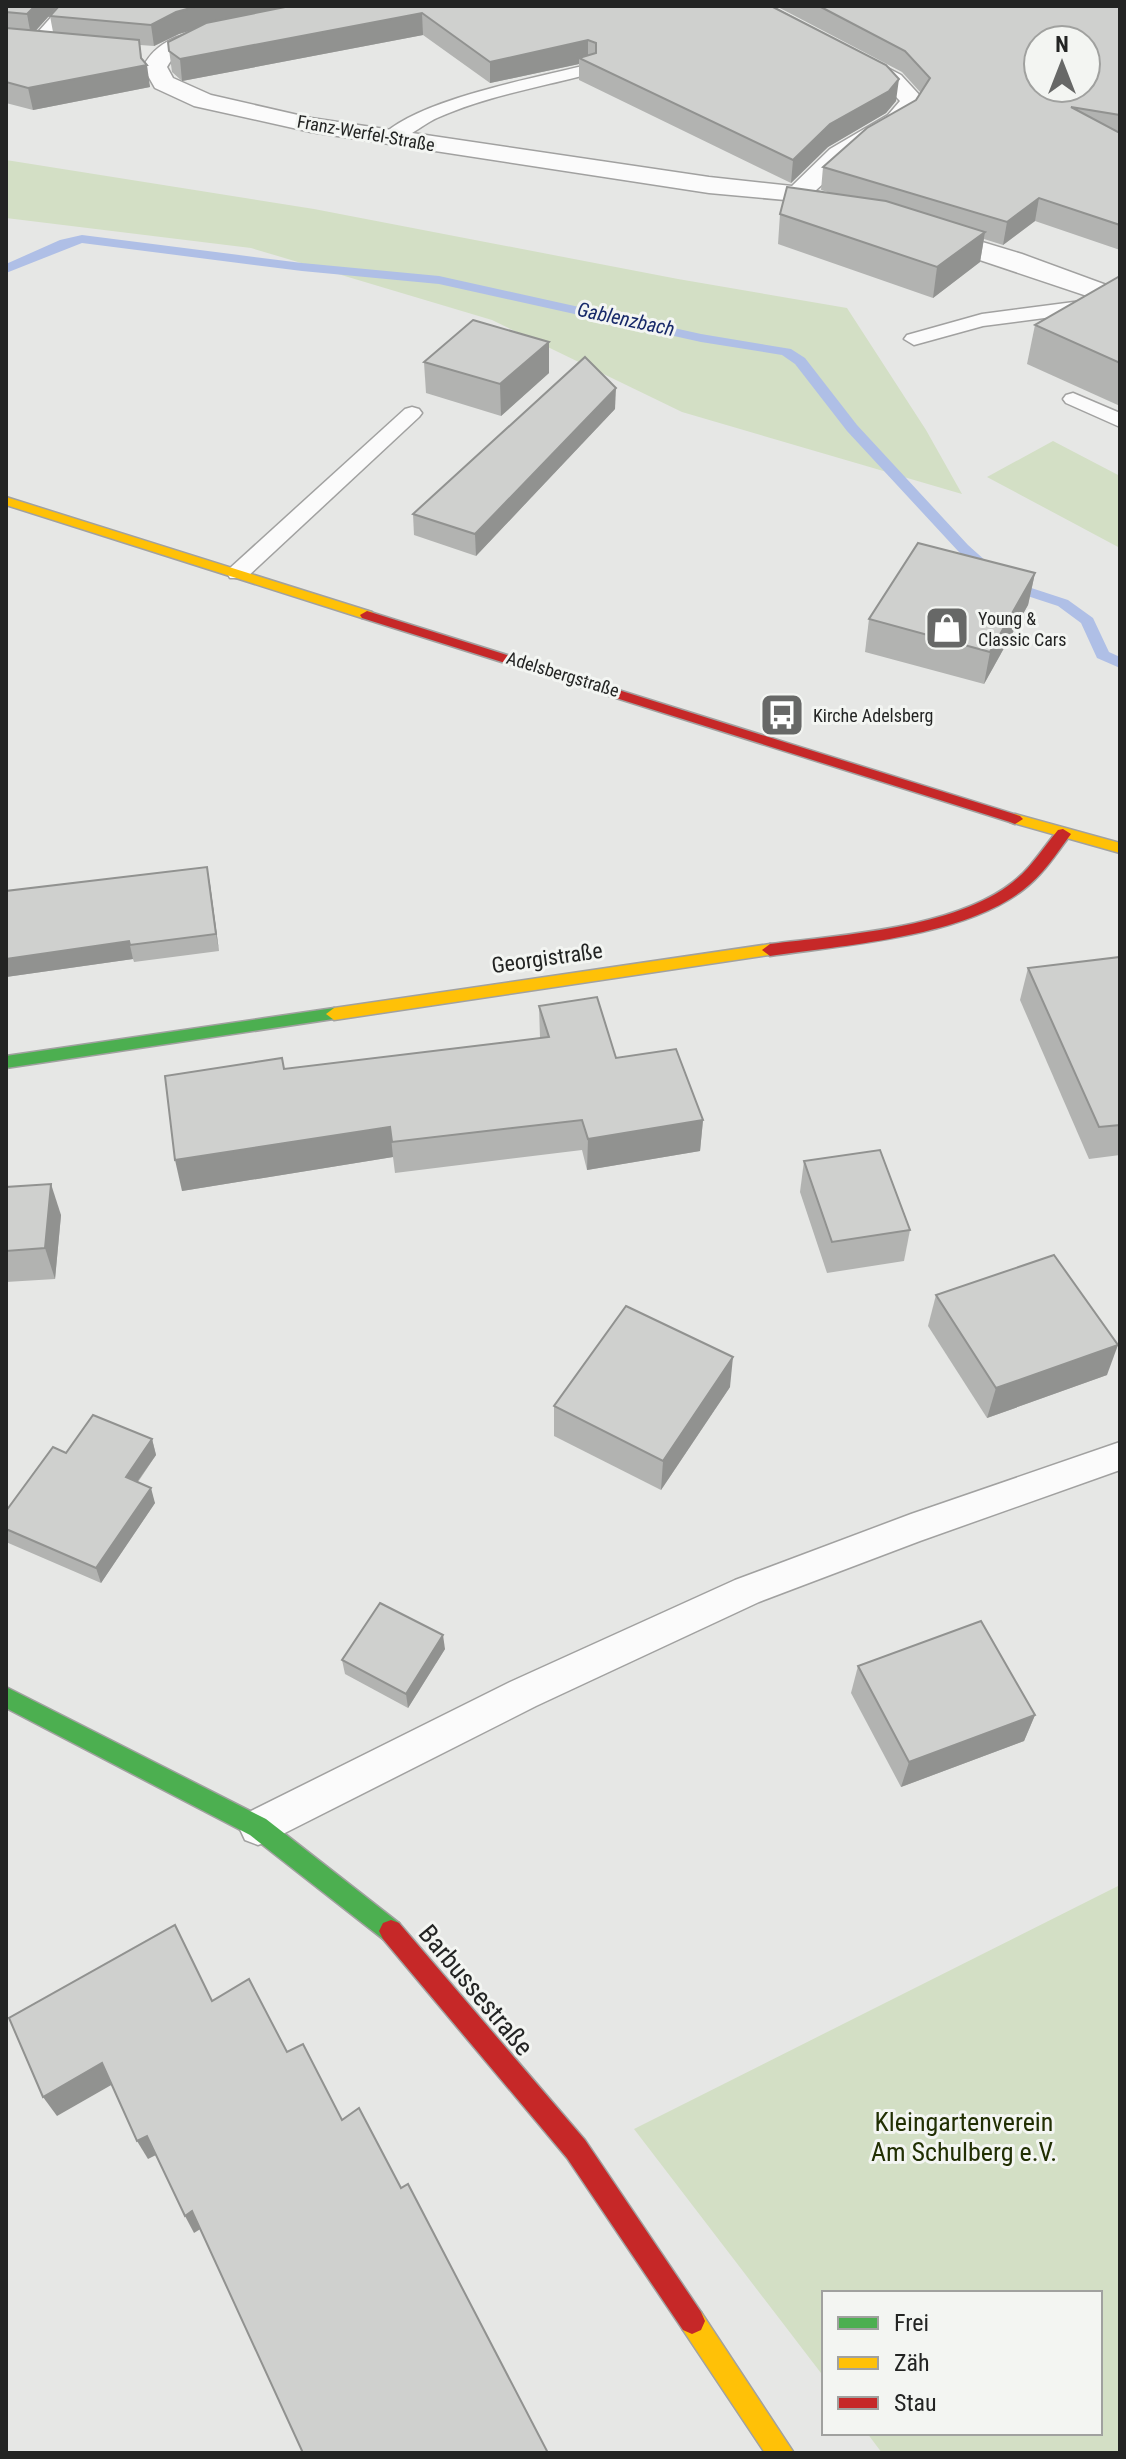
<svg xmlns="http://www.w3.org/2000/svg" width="1126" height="2459" font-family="'Roboto Condensed',sans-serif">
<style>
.green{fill:#d3dfc5}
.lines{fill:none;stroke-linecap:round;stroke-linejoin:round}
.stream{fill:#afbfe6;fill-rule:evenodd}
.lane-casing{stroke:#a1a1a0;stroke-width:3}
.street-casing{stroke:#a1a1a0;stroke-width:3}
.fast-casing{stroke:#a1a1a0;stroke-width:3}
.slow-casing{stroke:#a1a1a0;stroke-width:3}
.jam-casing{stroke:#a1a1a0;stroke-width:3}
.lane{fill:#fbfbfb;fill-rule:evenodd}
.street{fill:#fbfbfb;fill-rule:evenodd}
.fast{fill:#4caf50;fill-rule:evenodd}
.slow{fill:#ffc107;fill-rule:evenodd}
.jam{fill:#c62828;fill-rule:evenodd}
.wall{fill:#b2b3b1}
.shaded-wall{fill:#919290}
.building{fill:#cfd0ce;stroke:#919290;stroke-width:2;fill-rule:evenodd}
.labels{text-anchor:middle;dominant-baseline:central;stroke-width:6;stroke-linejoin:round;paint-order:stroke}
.far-street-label{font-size:18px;fill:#232423;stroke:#f3f5f2}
.far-poi-label{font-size:18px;fill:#232423;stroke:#f3f5f2;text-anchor:start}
.far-water-label{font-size:20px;font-style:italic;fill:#172969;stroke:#f3f5f2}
.street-label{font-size:22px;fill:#232423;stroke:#f3f5f2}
.near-street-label{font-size:26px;fill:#232423;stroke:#f3f5f2}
.near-park-label{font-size:26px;fill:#212f03;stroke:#f3f5f2}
</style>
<rect width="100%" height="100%" fill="#e6e7e5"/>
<g class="green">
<path d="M6 160 314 209 678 279 847 308 926 430 962 494 682 412 492 320 251 248 6 218Z"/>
<path d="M1053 441 1120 476V548L987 477Z"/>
<path d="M1120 1885V2453H882L867 2433H1100V2293H824V2377L634 2129Z"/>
</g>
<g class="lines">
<path class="stream" d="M82 235 302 263 439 276 701 334 791 349 805 358 857 425 968 545 1007 580 1068 600 1093 618 1109 652 1120 657V668L1097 658 1081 623 1058 606 997 586 958 551 847 431 795 364 782 355 701 342 439 284 302 271 82 243 6 273V264L60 240Z"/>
<g class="lane-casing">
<g id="lane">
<path d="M61 6H77L42 47H30V41Z"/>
<path d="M587 65 593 67V73C541 87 486 96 437 118 421 125 398 147 381 143L379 139C413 100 535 78 587 65Z"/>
<path d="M1120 296V308L983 326 914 345 904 339 907 335 982 314Z"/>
<path d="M1073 393 1120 413V427L1066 403 1063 399 1066 395Z"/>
<path d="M412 407 419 409 422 413 419 417 246 578H230L227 573 230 568 405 409Z"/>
<path d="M1120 1442V1470L920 1541 759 1602 536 1706 271 1840 258 1845 245 1840 239 1827 245 1814 510 1682 735 1580 911 1514Z"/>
</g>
</g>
<g class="street-casing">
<g id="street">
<path d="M742 6H770L901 75 924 100 912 120 863 148 815 191 834 196 838 202 834 208 825 210 796 201 709 193 311 132 194 106 155 88 143 67C159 35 193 32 225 25L233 27 236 32 233 37C211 42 179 44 167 67L173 78 211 95 311 118 709 177 792 186 830 149 888 115 900 101 885 85 745 11Z"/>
<path d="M926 225 1022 254 1120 290V307L917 239 913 233 917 227Z"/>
</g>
</g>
<g class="fast-casing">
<g id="fast">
<path d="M334 1008 340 1010 342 1014 340 1018 6 1068V1056Z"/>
<path d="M6 1687 266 1819 399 1923 403 1931 399 1939 391 1942 383 1939 250 1835 6 1708Z"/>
</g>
</g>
<g class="slow-casing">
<g id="slow">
<path d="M6 497 372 612 374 615 372 618H362L6 505Z"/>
<path d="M1015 814 1120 843V853L1010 822 1007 819Z"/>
<path d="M770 944 776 946 778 950 776 954 334 1020 326 1014 334 1008Z"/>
<path d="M692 2308 701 2312 794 2453H765L683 2330 679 2321 683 2312Z"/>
</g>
</g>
<g class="jam-casing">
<g id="jam">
<path d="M367 611 1020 816 1023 819 1015 824 1010 822 362 618 360 615Z"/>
<path d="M1063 829 1071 834C1057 853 1042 876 1023 890 962 937 845 945 770 956L762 950 770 944C841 935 956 928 1013 882 1031 868 1043 848 1058 830Z"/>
<path d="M391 1920 399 1923 585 2140 701 2312 705 2321 701 2330 692 2334 683 2330 567 2158 383 1939 379 1931 383 1923Z"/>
</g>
</g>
<use href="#lane" class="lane"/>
<use href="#street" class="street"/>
<use href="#fast" class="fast"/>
<use href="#slow" class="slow"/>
<use href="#jam" class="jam"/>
</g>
<g class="wall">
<path d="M6 6H58L36 30 53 32 50 16 771 6 896 101 886 113 828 147 791 183 579 80V64L490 83 423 35 182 81 172 72 168 42 193 30 179 34 154 46 140 45 142 59 150 87 33 110 6 103Z"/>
<path d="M776 6H1120V250L1035 221 1003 245 984 239 980 262 933 298 778 244 780 214 834 194 821 190 823 167 916 100 921 93 902 72Z"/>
<path d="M1120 276V406L1027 364 1035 325Z"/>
<path d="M549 342V373L501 416 426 393 424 362Z"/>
<path d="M615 409 476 556 414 535 413 514Z"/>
<path d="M1035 573 1028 605 984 684 865 652 869 619Z"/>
<path d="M210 884 219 951 134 962 133 959 6 977Z"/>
<path d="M1120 957V1155L1089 1159 1020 1000 1028 968Z"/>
<path d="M539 1006 616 1058 703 1120 700 1151 587 1170 582 1150 395 1173 393 1157 182 1191 284 1069 540 1038Z"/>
<path d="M804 1161 910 1230 904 1261 827 1273 800 1192Z"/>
<path d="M6 1187 61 1215 55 1279 6 1282Z"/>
<path d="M936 1295 1107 1375 987 1418 928 1326Z"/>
<path d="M730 1387 661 1490 554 1436V1406Z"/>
<path d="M152 1439 156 1455 138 1482 155 1503 101 1583 6 1542V1511L66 1453Z"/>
<path d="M445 1649 408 1708 345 1674 342 1660Z"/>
<path d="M858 1666 1035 1715 1024 1741 901 1787 851 1693Z"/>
</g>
<g class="shaded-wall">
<path d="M35 6H58L31 36 27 14Z"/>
<path d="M198 6H296L235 17 179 34 154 46 151 25 176 12Z"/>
<path d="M422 13 423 35 182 81 180 59Z"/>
<path d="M588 40V62L579 58V64L490 83V62Z"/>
<path d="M147 65 150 87 33 110 28 88Z"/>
<path d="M899 79 896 101 886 113 828 147 791 183 793 160 830 124Z"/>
<path d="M1039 198 1035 221 1003 245 1007 222Z"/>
<path d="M985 232 980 262 933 298 937 267Z"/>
<path d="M549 342V373L501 416 500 384Z"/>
<path d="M616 388 615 409 476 556 475 534Z"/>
<path d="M1035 573 1028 605 984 684 990 652Z"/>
<path d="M207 867 210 884 219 951 216 934Z"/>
<path d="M129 941 133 959 6 977V959Z"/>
<path d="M703 1120 700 1151 587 1170 588 1139Z"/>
<path d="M390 1127 393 1157 182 1191 175 1160Z"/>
<path d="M51 1184 61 1215 55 1279 45 1248Z"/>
<path d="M1118 1345 1107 1375 987 1418 996 1388Z"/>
<path d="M733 1357 730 1387 661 1490 663 1461Z"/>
<path d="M152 1439 156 1455 130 1492 126 1477Z"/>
<path d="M151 1488 155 1503 101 1583 96 1568Z"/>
<path d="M443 1635 445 1649 408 1708 406 1694Z"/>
<path d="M1035 1715 1024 1741 901 1787 909 1762Z"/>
<path d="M102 2063 113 2084 57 2116 43 2097Z"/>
<path d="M147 2136 158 2154 148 2159 137 2141Z"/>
<path d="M192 2211 202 2228 194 2233 185 2216Z"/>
</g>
<g class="building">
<path d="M6 6H35L27 14 6 12Z"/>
<path d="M59 6H198L176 12 151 25 50 16Z"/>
<path d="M290 6H771L886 65 899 79 889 91 830 124 793 160 579 58 596 53V43L588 40 490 62 422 13 180 59 169 51 168 42 206 23Z"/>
<path d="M819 6H1120V115L1071 107 1120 133V225L1039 198 1007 222 823 167 867 128 916 100 930 78 905 51ZM1038 40H1086V88H1038Z"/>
<path d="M6 28 139 40 141 58 147 65 28 88 6 82Z"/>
<path d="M787 187 886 201 985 232 937 267 780 214Z"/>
<path d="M1120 276V363L1035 325Z"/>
<path d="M473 320 549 342 500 384 424 362Z"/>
<path d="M585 357 616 388 475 534 413 514Z"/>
<path d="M918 543 1035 573 990 652 869 619Z"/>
<path d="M207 867 216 934 130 945 129 941 6 959V891Z"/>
<path d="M1120 957V1125L1099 1127 1028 968Z"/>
<path d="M597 997 616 1058 676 1049 703 1120 588 1139 582 1120 392 1142 390 1127 175 1160 165 1076 282 1058 284 1069 549 1037 539 1006Z"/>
<path d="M880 1150 910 1230 832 1242 804 1161Z"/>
<path d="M51 1184 45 1248 6 1251V1187Z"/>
<path d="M1054 1255 1118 1345 996 1388 936 1295Z"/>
<path d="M626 1306 733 1357 663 1461 554 1406Z"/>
<path d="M93 1415 152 1439 126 1477 151 1488 96 1568 6 1529V1511L53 1447 66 1453Z"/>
<path d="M380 1603 443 1635 406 1694 342 1660Z"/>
<path d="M981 1621 1035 1715 909 1762 858 1666Z"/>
<path d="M175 1925 212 2001 249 1979 287 2052 303 2044 342 2120 359 2108 401 2188 408 2184 548 2453H303L192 2211 185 2216 147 2136 137 2141 102 2063 43 2097 9 2018Z"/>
</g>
<defs>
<g id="shop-square" transform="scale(2.3)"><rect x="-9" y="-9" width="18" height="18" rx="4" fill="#676867" stroke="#f3f5f2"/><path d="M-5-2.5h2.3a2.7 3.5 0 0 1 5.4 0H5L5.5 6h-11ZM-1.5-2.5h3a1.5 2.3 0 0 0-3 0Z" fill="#fff"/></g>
<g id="bus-square" transform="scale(2.3)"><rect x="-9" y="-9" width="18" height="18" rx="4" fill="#676867" stroke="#f3f5f2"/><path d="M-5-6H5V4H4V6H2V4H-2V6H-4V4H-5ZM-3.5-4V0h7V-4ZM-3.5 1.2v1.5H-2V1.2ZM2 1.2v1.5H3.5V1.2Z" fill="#fff"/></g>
</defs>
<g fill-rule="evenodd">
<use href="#shop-square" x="947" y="628"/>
<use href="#bus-square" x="782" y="715"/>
</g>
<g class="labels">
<g class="far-street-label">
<text transform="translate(366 133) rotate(10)">Franz-Werfel-Straße</text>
<text transform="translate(563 674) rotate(17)">Adelsbergstraße</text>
</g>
<g class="far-poi-label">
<text x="978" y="618">Young &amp;<tspan x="978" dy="21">Classic Cars</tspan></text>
<text x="813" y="715">Kirche Adelsberg</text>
</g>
<g class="far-water-label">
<text transform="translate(626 319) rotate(12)">Gablenzbach</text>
</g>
<g class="street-label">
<text transform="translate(547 958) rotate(-8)">Georgistraße</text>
</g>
<g class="near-street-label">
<text transform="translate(476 1990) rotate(50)">Barbussestraße</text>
</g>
<g class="near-park-label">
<text x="964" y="2122">Kleingartenverein<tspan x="964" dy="30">Am Schulberg e.V.</tspan></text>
</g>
</g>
<rect width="1126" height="2459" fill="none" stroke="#232423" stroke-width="16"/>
<rect x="822" y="2291" width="280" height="144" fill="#f3f5f2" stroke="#a0a19f" stroke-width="2"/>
<rect x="838" y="2317" width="40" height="12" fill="#4caf50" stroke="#a0a19f" stroke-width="2"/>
<text x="894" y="2331" font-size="24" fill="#232423">Frei</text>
<rect x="838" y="2357" width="40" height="12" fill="#ffc107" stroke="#a0a19f" stroke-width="2"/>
<text x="894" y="2371" font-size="24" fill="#232423">Zäh</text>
<rect x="838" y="2397" width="40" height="12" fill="#c62828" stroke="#a0a19f" stroke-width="2"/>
<text x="894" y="2411" font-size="24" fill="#232423">Stau</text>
<g transform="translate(1062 64)"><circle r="38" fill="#f3f5f2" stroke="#a0a19f" stroke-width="2"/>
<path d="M0-6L14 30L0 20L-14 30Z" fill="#676867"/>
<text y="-12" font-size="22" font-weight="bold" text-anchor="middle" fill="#232423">N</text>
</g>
</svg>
